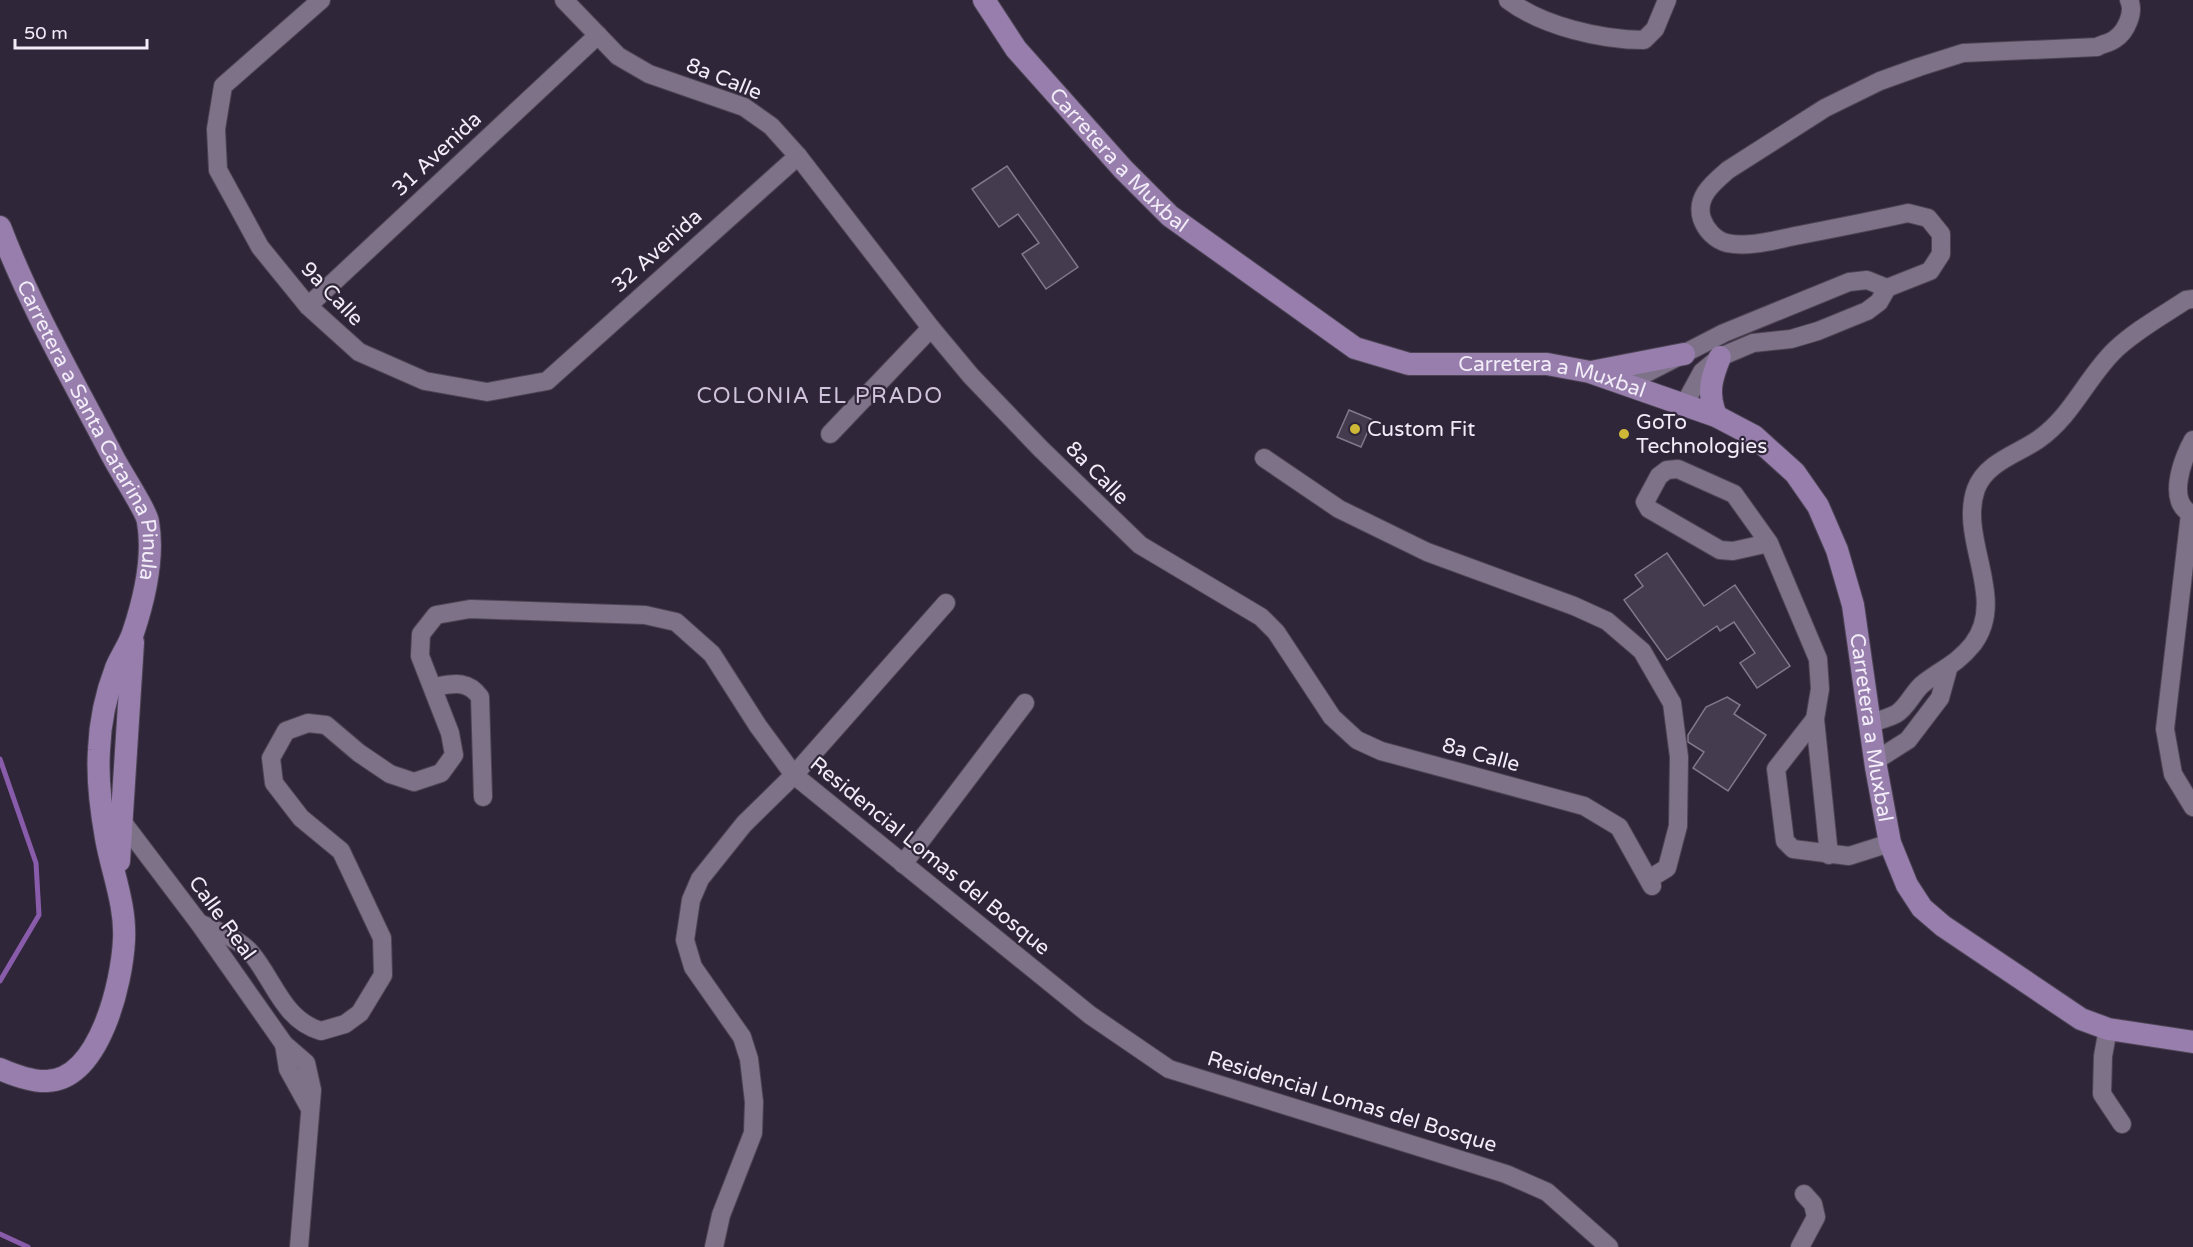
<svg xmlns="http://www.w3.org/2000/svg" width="2193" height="1247" font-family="'Varela Round',sans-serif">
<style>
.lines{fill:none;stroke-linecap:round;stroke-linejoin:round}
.stream{stroke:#895bab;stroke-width:5}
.building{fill:#453b4e;stroke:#82778d;stroke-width:1.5}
.minor-casing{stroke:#4c4454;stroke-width:20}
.major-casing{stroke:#4c4454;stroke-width:24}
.minor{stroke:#7d7288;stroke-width:18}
.major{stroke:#977ead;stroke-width:22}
.poi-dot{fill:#cfb837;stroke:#302639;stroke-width:2}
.labels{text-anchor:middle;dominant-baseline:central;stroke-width:4.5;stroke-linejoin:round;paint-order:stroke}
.street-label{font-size:21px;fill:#f2ecf8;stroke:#302639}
.poi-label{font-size:21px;fill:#f2ecf8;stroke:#302639;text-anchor:start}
.neighbourhood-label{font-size:22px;letter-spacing:1.5px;fill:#d0c4dc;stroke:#302639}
</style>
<rect width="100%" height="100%" fill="#302639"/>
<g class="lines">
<g class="stream">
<path d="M0 759 36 863 39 915 0 981"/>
<path d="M0 1234 28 1247"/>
</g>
</g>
<g class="building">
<path d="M1007 166 1078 267 1046 289 1022 254 1039 243 1018 214 999 227 972 189Z"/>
<path d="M1349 410 1373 420 1361 447 1337 437Z"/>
<path d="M1667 553 1704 606 1735 585 1790 666 1757 688 1740 663 1755 653 1734 622 1720 631 1717 626 1667 660 1624 600 1643 586 1635 575Z"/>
<path d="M1727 697 1740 705 1734 714 1766 735 1728 791 1693 768 1704 752 1688 742V735L1706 707Z"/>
</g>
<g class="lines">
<g class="minor-casing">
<g id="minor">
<path d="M321 0 223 86 216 129 218 170 260 247 308 306 359 352 425 381 487 392 547 381 798 156"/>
<path d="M564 0 618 56 649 74 744 107 771 126 798 156 931 328 971 376 1040 448 1140 545 1261 617 1276 632 1332 717 1357 740 1381 751 1584 806 1619 827 1652 886"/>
<path d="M1508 0C1542 26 1602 40 1644 40L1655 29 1667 0"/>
<path d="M308 306 598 35"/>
<path d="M1625 384 1724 333 1849 282 1867 280 1887 288"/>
<path d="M1684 405 1702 372 1720 357 1753 343 1791 339 1818 331 1867 311 1879 302 1887 288 1930 271 1941 254V234L1928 218 1908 213C1872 221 1836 228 1800 235 1778 239 1750 248 1727 243 1715 240 1706 230 1702 219 1695 197 1713 183 1728 170L1825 108 1880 81 1919 67 1963 53 2097 47C2102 44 2110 43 2115 39 2126 32 2135 12 2129 0"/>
<path d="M830 434 931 328"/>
<path d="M2193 440C2183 457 2165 505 2193 514"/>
<path d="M1264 458 1339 509 1427 552 1574 606 1607 621 1642 651 1672 703 1679 757 1678 826 1667 868 1649 879"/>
<path d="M2190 514 2165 729 2173 774 2193 807"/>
<path d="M1769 543 1733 551 1720 550 1649 509 1645 502 1659 476 1667 470 1678 469 1734 494 1769 543 1818 659 1820 689 1815 719 1829 855"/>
<path d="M433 687C452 684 467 679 480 697L483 797"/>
<path d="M1815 719 1776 769 1785 841 1793 849 1849 856 1890 843"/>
<path d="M1871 723C1879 720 1889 718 1896 714 1908 707 1913 691 1924 683 1942 669 1957 664 1973 644 2008 598 1958 539 1976 489 1986 462 2018 454 2039 439 2072 416 2087 377 2115 350 2136 330 2162 316 2186 300L2193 299"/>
<path d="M1875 761 1908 740 1940 698 1948 669"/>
<path d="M121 820 199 923 284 1044 306 1063 312 1090 299 1247"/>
<path d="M903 864 1025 703"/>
<path d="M199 923C216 930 239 939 251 953 274 980 283 1020 321 1031L345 1024 360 1013 383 975 382 938 341 851 301 818 274 783 271 758 286 731 308 723 326 725 359 753 390 774 414 782 441 773 454 755 450 733 420 656 421 634 436 615 470 609 645 615 676 622 712 654 758 726 794 775 1090 1015 1169 1069 1506 1174 1547 1192 1609 1247"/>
<path d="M2108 1029 2103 1056 2102 1094 2122 1124"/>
<path d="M284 1044 288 1069 309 1107"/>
<path d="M714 1247 721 1215 753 1133 754 1102 749 1059 742 1037 693 967 685 940 691 900 700 879 744 824 794 775 946 603"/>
<path d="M1800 1247 1816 1217 1813 1204 1804 1194"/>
</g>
</g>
<g class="major-casing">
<g id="major">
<path id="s1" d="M984 0 1016 49 1123 169 1170 216 1355 348 1409 364H1547L1590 372 1716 416 1754 436 1795 473 1818 506 1837 550 1853 605 1876 767 1890 843 1907 885 1922 908 1943 926 2081 1019 2108 1029 2193 1042"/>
<path id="s2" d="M0 227C30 306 74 382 113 457 119 469 147 512 148 522 154 556 144 600 133 633 129 645 121 656 116 668 106 694 100 723 99 750 97 779 101 810 106 838 112 872 126 905 124 940 122 982 100 1079 47 1081 32 1082 14 1075 0 1069"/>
<path d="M1591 372 1684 354"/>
<path d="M1716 416C1707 393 1711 379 1720 357"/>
<path d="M119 861 133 642"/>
</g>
</g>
<use href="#minor" class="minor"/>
<use href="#major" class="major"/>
</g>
<g class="poi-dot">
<circle cx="1355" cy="429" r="6"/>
<circle cx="1624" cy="434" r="6"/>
</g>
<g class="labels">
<g class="street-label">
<text transform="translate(724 79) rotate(22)">8a Calle</text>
<text transform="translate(437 154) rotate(-43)">31 Avenida</text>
<text stroke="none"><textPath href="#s1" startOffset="210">Carretera a Muxbal</textPath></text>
<text transform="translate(657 251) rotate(-42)">32 Avenida</text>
<text transform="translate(332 294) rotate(46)">9a Calle</text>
<text stroke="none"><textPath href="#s1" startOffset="714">Carretera a Muxbal</textPath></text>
<text stroke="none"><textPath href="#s2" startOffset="224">Carretera a Santa Catarina Pinula</textPath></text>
<text transform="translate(1097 473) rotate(45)">8a Calle</text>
<text stroke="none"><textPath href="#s1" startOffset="1252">Carretera a Muxbal</textPath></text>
<text transform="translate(1481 755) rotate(15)">8a Calle</text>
<text transform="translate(930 856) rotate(39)">Residencial Lomas del Bosque</text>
<text transform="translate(222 918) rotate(54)">Calle Real</text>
<text transform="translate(1352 1102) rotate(17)">Residencial Lomas del Bosque</text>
</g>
<g class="poi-label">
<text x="1636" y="422">GoTo<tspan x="1636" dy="24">Technologies</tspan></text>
<text x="1367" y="429">Custom Fit</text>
</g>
<g class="neighbourhood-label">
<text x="820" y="396">COLONIA EL PRADO</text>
</g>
</g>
<path d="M15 39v9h132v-9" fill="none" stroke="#f2ecf8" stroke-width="3"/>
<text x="24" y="39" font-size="18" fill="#f2ecf8" stroke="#302639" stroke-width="4.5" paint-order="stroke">50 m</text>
</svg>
